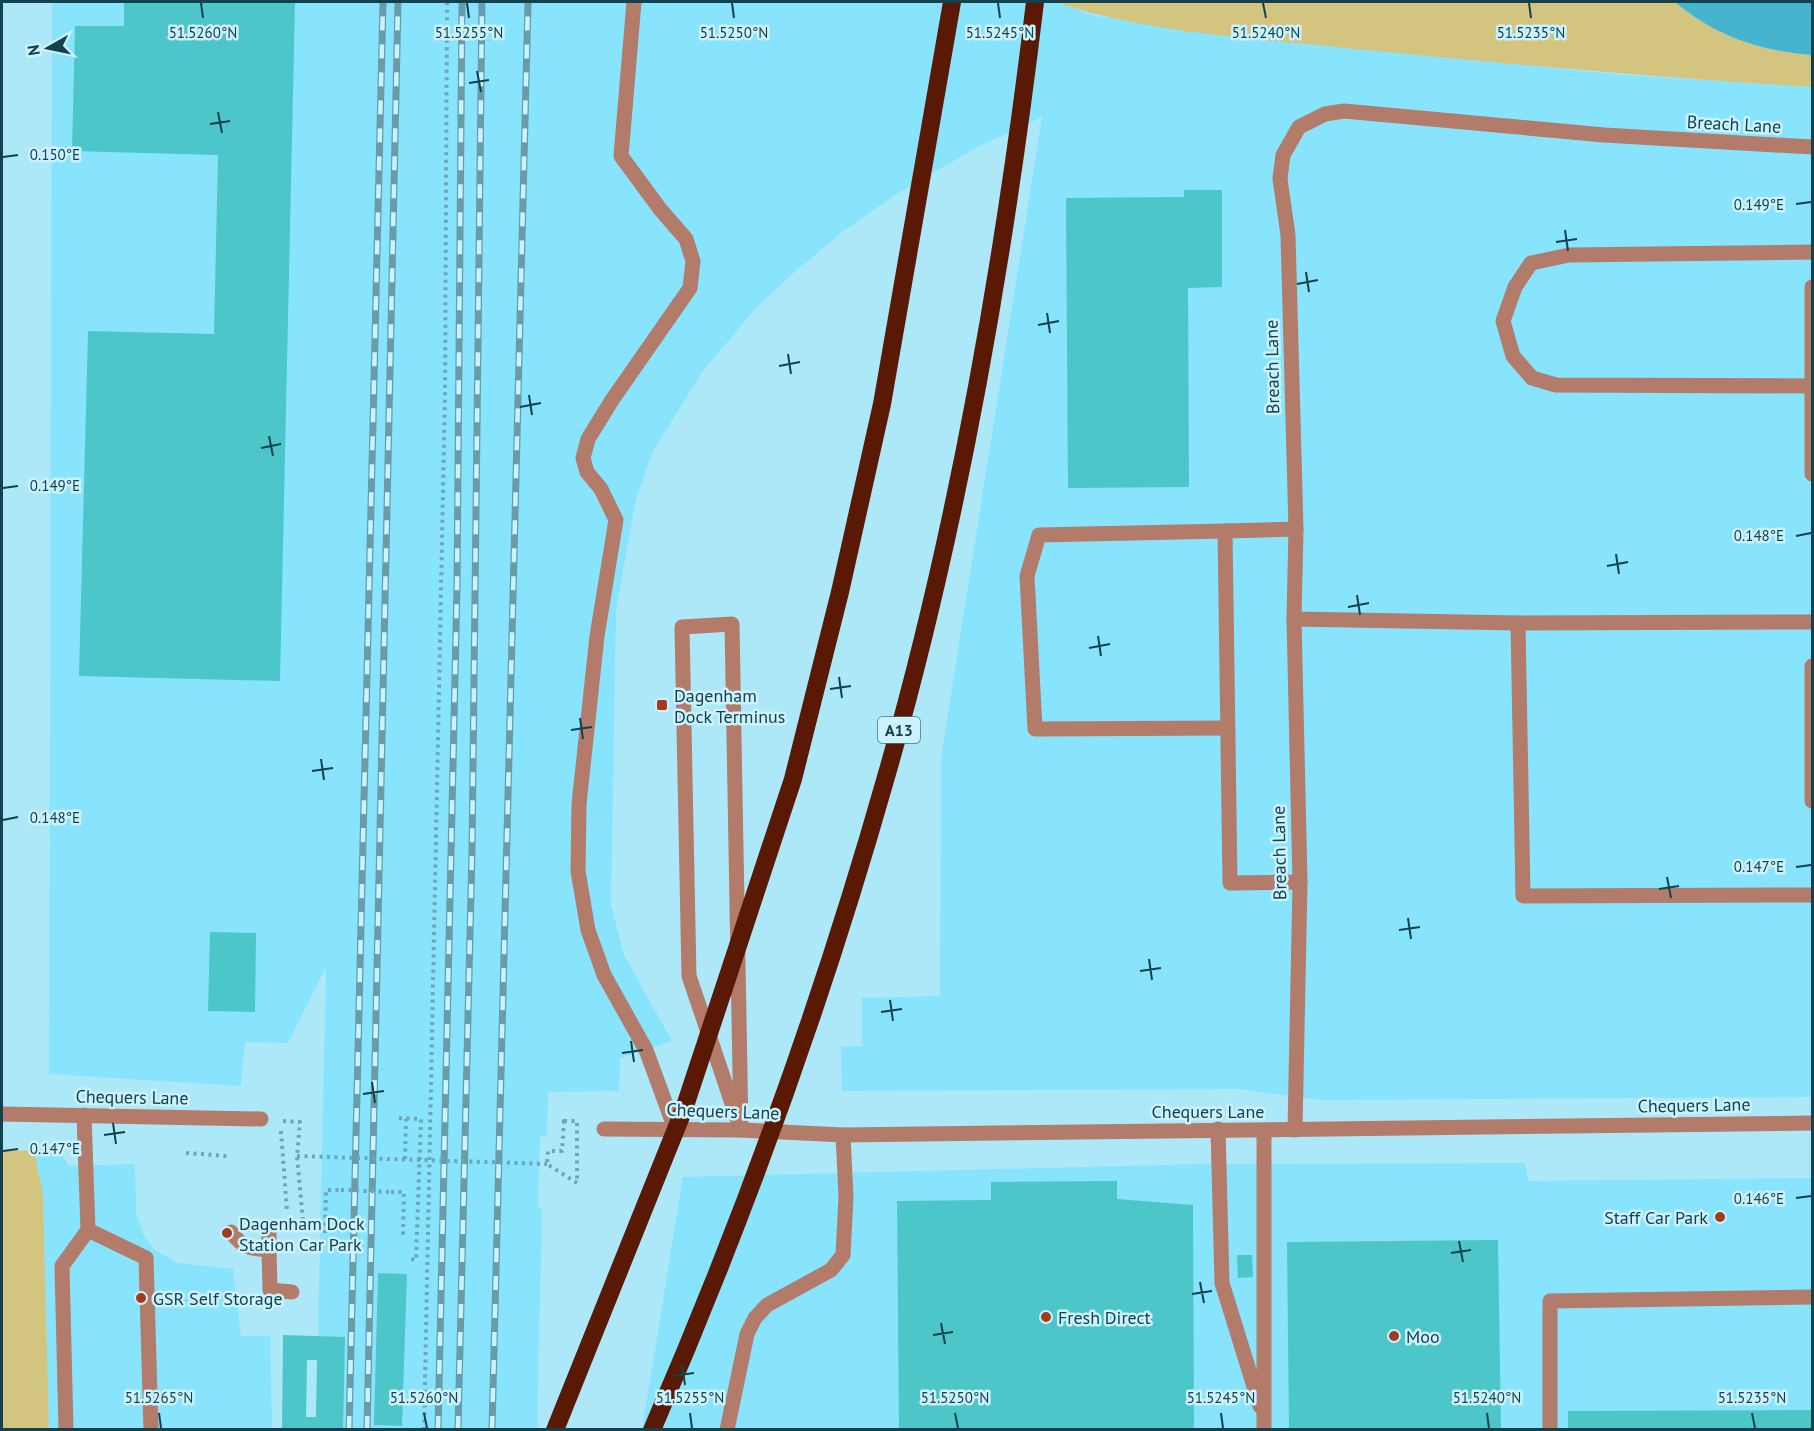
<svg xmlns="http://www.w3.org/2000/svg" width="1814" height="1431" font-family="'PT Sans',sans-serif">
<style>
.built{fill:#88e3fc}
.green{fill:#d3c480}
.water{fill:#44b4cf}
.building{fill:#4dc6c9;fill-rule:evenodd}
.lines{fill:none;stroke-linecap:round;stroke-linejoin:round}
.path{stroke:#6fa5b4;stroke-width:4;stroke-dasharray:3 4.5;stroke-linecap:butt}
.minor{stroke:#b37b6a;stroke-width:15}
.rail-casing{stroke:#679cab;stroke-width:7}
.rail{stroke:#cbf2fd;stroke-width:4.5;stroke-dasharray:14;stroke-linecap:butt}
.path-bridge{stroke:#6fa5b4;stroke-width:4;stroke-dasharray:3 4.5;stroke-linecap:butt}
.highway-bridge{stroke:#5a1904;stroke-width:18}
.ticks{fill:none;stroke:#13424e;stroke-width:2}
.poi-dot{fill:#a33c1c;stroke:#cbf2fd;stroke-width:2}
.labels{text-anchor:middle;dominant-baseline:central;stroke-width:5;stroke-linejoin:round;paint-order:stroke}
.shield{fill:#cbf2fd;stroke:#4a7782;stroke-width:1.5}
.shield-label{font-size:16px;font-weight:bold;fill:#13424e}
.street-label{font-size:18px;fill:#13424e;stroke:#cbf2fd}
.poi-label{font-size:18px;fill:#13424e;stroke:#cbf2fd;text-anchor:start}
.ticks-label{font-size:15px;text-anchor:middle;fill:#13424e;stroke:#cbf2fd;stroke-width:5;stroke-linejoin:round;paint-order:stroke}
</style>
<rect width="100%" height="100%" fill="#ade8f9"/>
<g class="built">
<path d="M52 2H1055L1096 16 1247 38 1625 75 1812 87V1097L1321 1100 1238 1089 842 1091 841 1047 862 1046V998L940 996 941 758 1042 117 976 148 901 191 842 232 791 275 755 309 702 372 652 453 636 499 616 610 611 905 624 955 672 1041 620 1058 619 1091 548 1092 547 1136H540L538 1208 542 1209 537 1429H316L326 967 288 1043 245 1042 241 1086 49 1074Z"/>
<path d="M57 1149 69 1166 135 1164 136 1212 143 1234 155 1250 177 1263 233 1269 241 1336H270L272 1429H49L43 1194 34 1150Z"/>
<path d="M1525 1163 1528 1181 1812 1178V1429L642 1430 683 1177 1201 1164Z"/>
</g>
<g class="green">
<path d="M1055 2H1675C1715 36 1760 51 1812 55V87C1660 78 1507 64 1355 49 1259 39 1145 33 1055 2Z"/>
<path d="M34 1150 43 1194 49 1429H2V1151Z"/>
</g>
<path class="water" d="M1675 2H1812V55C1760 51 1715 36 1675 2Z"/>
<g class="building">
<path d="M124 2H295L280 681 79 676 88 331 214 334 218 155 72 151 75 26H124Z"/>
<path d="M1184 190H1222V287L1188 288 1189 487 1068 488 1066 198 1184 197Z"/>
<path d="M210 932 256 933 255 1012 208 1011Z"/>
<path d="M1117 1181V1199L1193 1205 1194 1430H899L897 1201 991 1200V1182Z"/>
<path d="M1498 1240 1501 1430H1289L1287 1242Z"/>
<path d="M1237 1255H1252L1253 1277 1238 1278Z"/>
<path d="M378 1273 407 1274 402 1426 374 1425Z"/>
<path d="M283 1335 345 1337 343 1430H282ZM307 1360H317L316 1417H306Z"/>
<path d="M1812 1410V1430H1568V1411Z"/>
</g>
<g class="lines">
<g class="path">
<path d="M399 1118 421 1119 416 1260 407 1258"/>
<path d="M283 1121 300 1122 297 1156 303 1222H290"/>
<path d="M564 1121H577V1183L547 1164 548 1151H562Z"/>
<path d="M281 1131 287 1211"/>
<path d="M186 1153 227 1156"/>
<path d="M405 1159 406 1119"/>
<path d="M391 1192H404L403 1236"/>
<path d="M325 1233 326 1190H341"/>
<path d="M424 1430 445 393 447 2"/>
</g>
<g class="minor">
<path d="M634 2 621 156 660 209 686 239 693 261 690 288 612 400 588 439 583 458 587 472 601 489 616 520 597 636 579 804 578 871 588 930 604 975 646 1050 675 1129"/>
<path d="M1812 252 1569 255 1531 263 1515 287 1503 321 1513 356 1532 378 1556 385 1812 386V474"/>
<path d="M1812 386V287"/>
<path d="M1296 529 1225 531 1230 883 1300 882"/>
<path d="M1225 531 1039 535 1027 576 1035 729 1228 728"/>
<path d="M1294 619 1518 623 1812 622"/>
<path d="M1518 623 1523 896 1812 895"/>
<path d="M732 624 741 1130 689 976 682 627Z"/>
<path d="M1812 666V801"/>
<path d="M2 1114 261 1119"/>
<path d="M84 1115 88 1230 146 1258 151 1430"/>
<path d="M604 1129 741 1130 843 1135 1812 1123"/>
<path d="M1218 1129 1222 1283 1260 1406"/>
<path d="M1295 1130 1300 882 1294 619 1296 529 1288 235 1280 179 1283 155 1299 127 1325 114 1344 111 1604 135 1812 147"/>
<path d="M269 1227V1250"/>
<path d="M231 1232C243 1248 250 1249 269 1250L270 1290 292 1292"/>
<path d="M66 1430 62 1266 88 1230"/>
<path d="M727 1430 747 1334 755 1318 767 1305 831 1270 843 1255 846 1197 843 1135"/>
<path d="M1264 1430V1130"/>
<path d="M1550 1430V1301L1812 1297"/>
</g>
<g class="rail-casing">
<g id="rail">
<path d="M349 1430 383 2"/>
<path d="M367 1430 398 2"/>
<path d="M438 1430 457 588 462 2"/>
<path d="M458 1430 472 851 482 2"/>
<path d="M492 1430 528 2"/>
</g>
</g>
<use href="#rail" class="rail"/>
<g class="path-bridge">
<path d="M297 1156 547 1164"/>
<path d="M341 1190 391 1192"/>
</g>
<g class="highway-bridge">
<path d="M555 1430 684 1109 793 779 840 592 882 404 952 2"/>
<path d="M652 1430C744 1218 823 999 886 777 959 524 1004 262 1035 2"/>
</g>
</g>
<path class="ticks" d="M201 3 203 18M467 3 469 18M732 3 734 18M998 3 1000 18M1263 3 1266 18M1529 3 1531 18M477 71 481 92M469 83 489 80M218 112 222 133M210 124 230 121M3 157 18 155M1796 204 1811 202M1565 230 1568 251M1556 242 1577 239M1306 272 1309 292M1297 284 1318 280M1047 313 1050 333M1038 325 1059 321M788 354 791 374M779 366 800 362M529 395 532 415M520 407 541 403M269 436 273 456M261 448 281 444M3 488 18 486M1796 536 1811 533M1616 554 1619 574M1607 566 1628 562M1357 595 1360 615M1348 607 1369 603M1098 636 1101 656M1089 648 1110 644M839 677 842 698M830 689 851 686M580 718 583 739M571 730 592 727M321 759 324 780M312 771 333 768M3 820 18 817M1796 867 1811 865M1667 877 1671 898M1659 889 1679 886M1408 918 1411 939M1399 930 1420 927M1149 959 1152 980M1140 971 1161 968M890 1000 893 1021M881 1012 902 1009M631 1041 634 1062M622 1053 643 1050M372 1082 375 1103M363 1094 384 1091M113 1123 116 1144M104 1135 125 1132M3 1151 18 1149M1796 1198 1811 1196M1459 1241 1463 1262M1451 1253 1471 1250M1200 1282 1204 1303M1192 1294 1212 1291M941 1323 945 1344M933 1335 953 1332M682 1364 685 1385M673 1376 694 1373M159 1413 161 1428M424 1413 427 1428M690 1413 692 1428M955 1413 958 1428M1221 1413 1223 1428M1487 1413 1489 1428M1752 1413 1755 1428"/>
<g class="poi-dot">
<rect x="656" y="699" width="12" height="12" rx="3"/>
<circle cx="1720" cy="1217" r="6"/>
<circle cx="227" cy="1233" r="6"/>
<circle cx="141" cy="1298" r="6"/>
<circle cx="1046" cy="1317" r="6"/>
<circle cx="1394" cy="1336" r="6"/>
</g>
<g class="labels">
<rect class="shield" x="878" y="717" width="42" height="26" rx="4.5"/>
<g class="shield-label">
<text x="899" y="730">A13</text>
</g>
<g class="street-label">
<text transform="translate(1734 124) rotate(3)">Breach Lane</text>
<text transform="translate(1272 367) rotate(-91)">Breach Lane</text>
<text transform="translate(1279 853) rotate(-91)">Breach Lane</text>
<text transform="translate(132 1097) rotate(1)">Chequers Lane</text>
<text transform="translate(1694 1105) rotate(-1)">Chequers Lane</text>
<text transform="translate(723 1111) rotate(2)">Chequers Lane</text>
<text x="1208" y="1111">Chequers Lane</text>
</g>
<g class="poi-label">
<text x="674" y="695">Dagenham<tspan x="674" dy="21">Dock Terminus</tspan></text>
<text x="1708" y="1217" text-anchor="end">Staff Car Park</text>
<text x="239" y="1223">Dagenham Dock<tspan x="239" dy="21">Station Car Park</tspan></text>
<text x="153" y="1298">GSR Self Storage</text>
<text x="1058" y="1317">Fresh Direct</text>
<text x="1406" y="1336">Moo</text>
</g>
</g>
<g class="ticks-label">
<text x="203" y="38">51.5260°N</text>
<text x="469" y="38">51.5255°N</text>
<text x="734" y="38">51.5250°N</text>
<text x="1000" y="38">51.5245°N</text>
<text x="1266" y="38">51.5240°N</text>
<text x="1531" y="38">51.5235°N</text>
<text x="55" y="160">0.150°E</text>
<text x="1759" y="210">0.149°E</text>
<text x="55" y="491">0.149°E</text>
<text x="1759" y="541">0.148°E</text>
<text x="55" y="823">0.148°E</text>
<text x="1759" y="872">0.147°E</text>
<text x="55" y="1154">0.147°E</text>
<text x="1759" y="1204">0.146°E</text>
<text x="159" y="1403">51.5265°N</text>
<text x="424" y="1403">51.5260°N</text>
<text x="690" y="1403">51.5255°N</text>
<text x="955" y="1403">51.5250°N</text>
<text x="1221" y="1403">51.5245°N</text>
<text x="1487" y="1403">51.5240°N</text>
<text x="1752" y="1403">51.5235°N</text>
</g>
<rect width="1814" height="1431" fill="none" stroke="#13424e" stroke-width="6"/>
<g transform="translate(48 48) rotate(261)" stroke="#cbf2fd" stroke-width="4.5" paint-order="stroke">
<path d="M0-4.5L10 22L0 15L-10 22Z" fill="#13424e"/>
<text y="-9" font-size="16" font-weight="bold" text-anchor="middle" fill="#13424e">N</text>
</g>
</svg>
